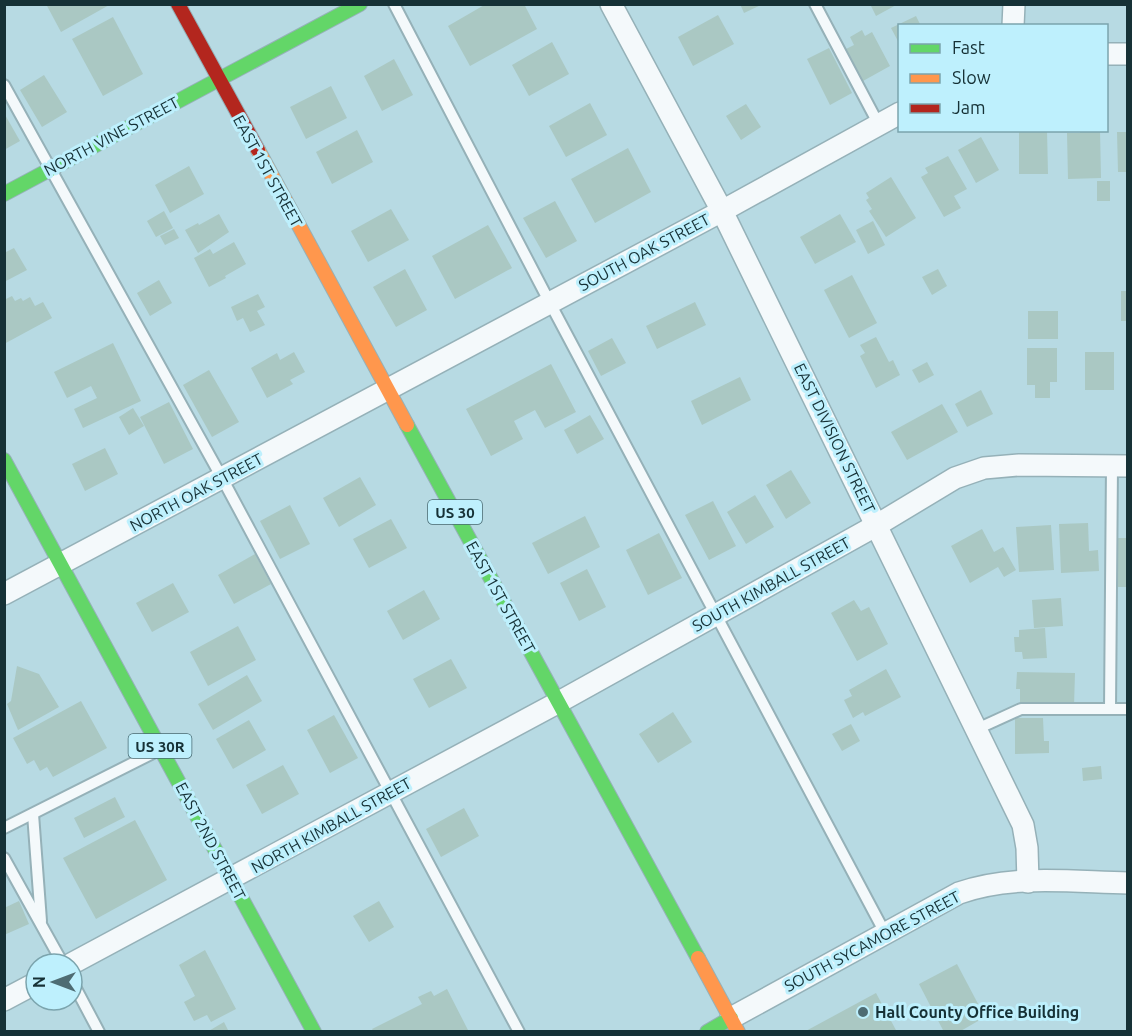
<svg xmlns="http://www.w3.org/2000/svg" width="1132" height="1036" font-family="Ubuntu,sans-serif">
<style>
.building{fill:#aac8c3}
.lines{fill:none;stroke-linecap:round;stroke-linejoin:round}
.lane-casing{stroke:#95b1b8;stroke-width:14}
.street-casing{stroke:#95b1b8;stroke-width:24}
.fast-casing{stroke:#95b1b8;stroke-width:16}
.slow-casing{stroke:#95b1b8;stroke-width:16}
.jam-casing{stroke:#95b1b8;stroke-width:16}
.lane{stroke:#f4f9fb;stroke-width:10}
.street{stroke:#f4f9fb;stroke-width:21}
.fast{stroke:#63d668;stroke-width:14}
.slow{stroke:#ff974d;stroke-width:14}
.jam{stroke:#b3261e;stroke-width:14}
.poi-dot{fill:#4e6c73;stroke:#bef0fd;stroke-width:2}
.labels{text-anchor:middle;dominant-baseline:central;stroke-width:6;stroke-linejoin:round;paint-order:stroke}
.shield{fill:#bef0fd;stroke:#486a72;stroke-width:1.5}
.shield-label{font-size:15px;font-weight:bold;fill:#163136}
.street-label{font-size:16px;fill:#163136;stroke:#bef0fd}
.poi-label{font-size:16px;font-weight:bold;fill:#163136;stroke:#bef0fd;text-anchor:start}
</style>
<rect width="100%" height="100%" fill="#b7dae3"/>
<g class="building">
<path d="M46 4H111L61 32Z"/>
<path d="M486 4H524L537 29 470 66 448 26Z"/>
<path d="M740 4H763L744 13Z"/>
<path d="M870 4H898L876 16Z"/>
<path d="M718 15 734 44 693 66 678 37Z"/>
<path d="M916 16 921 26H900V45L891 28Z"/>
<path d="M113 17 143 74 103 96 72 39Z"/>
<path d="M862 30 865 36 872 32 890 66 863 81 846 49 854 45 850 37Z"/>
<path d="M552 42 569 74 529 96 512 65Z"/>
<path d="M829 48 852 93 830 105 807 59Z"/>
<path d="M394 59 413 95 382 111 364 76Z"/>
<path d="M44 75 67 112 42 127 20 90Z"/>
<path d="M331 86 347 118 306 139 290 107Z"/>
<path d="M590 103 607 135 566 157 549 126Z"/>
<path d="M746 104 761 127 741 140 726 116Z"/>
<path d="M4 113 20 141 4 150Z"/>
<path d="M357 130 373 162 332 184 316 152Z"/>
<path d="M1019 130H1047L1048 174H1019Z"/>
<path d="M1080 130H1100L1101 178 1068 179 1067 133H1080Z"/>
<path d="M1117 132H1128V172H1118Z"/>
<path d="M981 137 999 170 976 183 958 150Z"/>
<path d="M628 148 651 192 595 223 571 179Z"/>
<path d="M948 156 967 189 954 196 961 208 944 217 921 177 928 173 925 168Z"/>
<path d="M189 166 204 194 170 213 155 185Z"/>
<path d="M891 177 916 218 886 237 869 211 872 209 866 200 869 198 866 193Z"/>
<rect x="1097" y="181" width="13" height="20"/>
<path d="M555 201 577 241 546 258 523 218Z"/>
<path d="M391 209 409 240 368 262 351 231Z"/>
<path d="M164 211 173 228 156 237 147 221Z"/>
<path d="M219 214 229 232 198 253 185 230 198 223 199 225Z"/>
<path d="M840 214 856 242 815 264 800 237Z"/>
<path d="M873 221 885 245 868 254 856 230Z"/>
<path d="M488 225 512 268 455 299 432 256Z"/>
<path d="M174 229 179 238 165 245 160 236Z"/>
<path d="M234 242 246 264 225 276 226 278 209 287 194 258 210 249 213 254Z"/>
<path d="M14 248 27 270 4 282V253Z"/>
<path d="M405 269 427 310 396 327 373 287Z"/>
<path d="M938 269 947 286 932 295 922 277Z"/>
<path d="M852 275 877 323 849 338 824 290Z"/>
<path d="M159 280 172 303 150 316 137 293Z"/>
<rect x="1121" y="291" width="7" height="30"/>
<path d="M258 294 265 307 257 311 265 325 250 332 243 318 237 321 231 307Z"/>
<path d="M12 296 15 301 21 298 23 301 30 297 35 306 43 302 52 318 4 344V300Z"/>
<path d="M695 302 706 325 657 349 646 326Z"/>
<rect x="1028" y="311" width="30" height="28"/>
<path d="M876 337 889 362 893 360 900 375 876 388 860 356 865 353 860 345Z"/>
<path d="M612 338 626 363 601 376 588 351Z"/>
<path d="M113 343 141 401 83 428 74 409 97 398 91 386 67 398 54 372Z"/>
<path d="M1027 348H1057V382H1050V398H1035V385H1027Z"/>
<path d="M294 352 305 372 290 380 293 384 267 398 251 368 277 353 280 360Z"/>
<rect x="1085" y="352" width="29" height="38"/>
<path d="M927 362 934 375 919 383 912 370Z"/>
<path d="M551 364 576 412 545 428 535 410 514 421 523 439 491 456 466 409Z"/>
<path d="M209 370 239 422 212 437 183 385Z"/>
<path d="M740 377 751 400 702 425 691 401Z"/>
<path d="M981 390 993 414 967 427 955 404Z"/>
<path d="M169 402 193 449 164 464 140 417Z"/>
<path d="M942 404 958 432 907 460 891 432Z"/>
<path d="M133 408 144 426 129 435 119 417Z"/>
<path d="M590 415 604 439 577 454 564 430Z"/>
<path d="M105 448 118 474 85 491 72 464Z"/>
<path d="M791 470 811 503 786 519 766 485Z"/>
<path d="M360 477 376 505 339 527 323 498Z"/>
<path d="M755 495 774 527 746 544 727 512Z"/>
<path d="M713 501 736 546 709 560 685 515Z"/>
<path d="M290 505 310 544 280 559 260 521Z"/>
<path d="M585 516 600 547 548 574 532 543Z"/>
<path d="M391 519 407 548 369 568 353 539Z"/>
<path d="M1088 523 1089 551 1098 550 1099 571 1061 573 1059 524Z"/>
<path d="M1051 525 1054 570 1019 572 1016 527Z"/>
<path d="M982 529 994 552 1003 547 1016 570 1004 577 998 567 970 583 951 546Z"/>
<path d="M659 533 682 578 648 595 626 550Z"/>
<path d="M1116 538H1128V587H1115Z"/>
<path d="M255 554 271 584 234 604 218 575Z"/>
<path d="M587 569 606 607 579 621 560 583Z"/>
<path d="M173 583 189 612 152 632 136 603Z"/>
<path d="M424 590 440 619 403 640 387 611Z"/>
<path d="M1061 598 1063 626 1034 628 1032 600Z"/>
<path d="M854 600 861 611 869 607 888 644 857 661 831 613Z"/>
<path d="M238 626 256 660 208 686 190 652Z"/>
<path d="M1045 628 1047 658 1023 659 1022 652H1015L1014 637H1019V630Z"/>
<path d="M451 659 467 688 429 708 413 679Z"/>
<path d="M17 666 39 674 59 707 18 730 7 704 11 701Z"/>
<path d="M886 669 901 697 865 716 863 712 853 718 844 700 852 696 849 690Z"/>
<path d="M1017 672 1075 673 1074 706 1020 705V689H1016Z"/>
<path d="M247 675 262 701 213 730 198 704Z"/>
<path d="M81 701 107 748 53 777 47 767 40 771 34 760 27 764 13 738Z"/>
<path d="M673 712 692 742 658 763 639 734Z"/>
<path d="M334 715 358 758 330 773 307 730Z"/>
<path d="M1015 718H1043L1044 741H1049V753L1015 754Z"/>
<path d="M249 720 266 750 233 769 216 739Z"/>
<path d="M851 724 860 741 842 751 832 734Z"/>
<path d="M283 765 299 794 262 814 246 785Z"/>
<path d="M1101 766 1102 779 1083 781 1082 768Z"/>
<path d="M115 797 125 817 84 838 74 818Z"/>
<path d="M464 808 479 836 441 857 426 829Z"/>
<path d="M135 820 167 880 96 919 63 858Z"/>
<path d="M19 901 29 924 4 935V908Z"/>
<path d="M379 901 394 927 369 942 353 916Z"/>
<path d="M205 950 236 1009 211 1022 207 1015 194 1021 184 1002 195 996 179 965Z"/>
<path d="M957 964 985 1017 959 1032H944L919 984Z"/>
<path d="M447 989 469 1032H374L372 1029 422 1004 418 997 431 991 434 996Z"/>
<path d="M876 993 897 1032H804Z"/>
<path d="M224 1022 229 1032H207Z"/>
</g>
<g class="lines">
<g class="lane-casing">
<g id="lane">
<path d="M394 4 550 303 885 933"/>
<path d="M815 4 879 125"/>
<path d="M4 85 222 478 519 1032"/>
<path d="M1110 709 1112 466"/>
<path d="M977 729 1021 709H1128"/>
<path d="M33 814 41 921"/>
<path d="M4 828 157 751"/>
<path d="M4 858 63 964"/>
<path d="M72 981 99 1032"/>
</g>
</g>
<g class="street-casing">
<g id="street">
<path d="M611 4 722 211 1023 825 1027 848 1028 882"/>
<path d="M1013 26 1014 4"/>
<path d="M1106 54H1128"/>
<path d="M4 594 722 211 900 113"/>
<path d="M71 964 559 702 877 525 955 478 984 468 1019 465 1128 466"/>
<path d="M4 1000 36 983"/>
<path d="M731 1018 959 893C1012 874 1072 882 1128 883"/>
</g>
</g>
<g class="fast-casing">
<g id="fast">
<path d="M4 194 360 4"/>
<path d="M407 425 698 958"/>
<path d="M4 460 314 1032"/>
<path d="M707 1032 731 1018"/>
</g>
</g>
<g class="slow-casing">
<g id="slow">
<path d="M258 150 407 425"/>
<path d="M698 958 738 1032"/>
</g>
</g>
<g class="jam-casing">
<path id="jam" d="M178 4 258 150"/>
</g>
<use href="#lane" class="lane"/>
<use href="#street" class="street"/>
<use href="#fast" class="fast"/>
<use href="#slow" class="slow"/>
<use href="#jam" class="jam"/>
</g>
<circle class="poi-dot" cx="863" cy="1012" r="6"/>
<g class="labels">
<g class="shield">
<rect x="428" y="500" width="54" height="24" rx="4.5"/>
<rect x="128.5" y="734" width="63" height="24" rx="4.5"/>
</g>
<g class="shield-label">
<text x="455" y="512">US 30</text>
<text x="160" y="746">US 30R</text>
</g>
<g class="street-label">
<text transform="translate(111 136) rotate(-28)">NORTH VINE STREET</text>
<text transform="translate(268 171) rotate(61)">EAST 1ST STREET</text>
<text transform="translate(644 252) rotate(-28)">SOUTH OAK STREET</text>
<text transform="translate(835 438) rotate(64)">EAST DIVISION STREET</text>
<text transform="translate(196 492) rotate(-28)">NORTH OAK STREET</text>
<text transform="translate(771 584) rotate(-29)">SOUTH KIMBALL STREET</text>
<text transform="translate(501 597) rotate(61)">EAST 1ST STREET</text>
<text transform="translate(331 825) rotate(-29)">NORTH KIMBALL STREET</text>
<text transform="translate(211 841) rotate(62)">EAST 2ND STREET</text>
<text transform="translate(872 941) rotate(-28)">SOUTH SYCAMORE STREET</text>
</g>
<g class="poi-label">
<text x="875" y="1012">Hall County Office Building</text>
</g>
</g>
<rect width="1132" height="1036" fill="none" stroke="#163136" stroke-width="12"/>
<rect x="898" y="24" width="210" height="108" fill="#bef0fd" stroke="#7ba4ad" stroke-width="1.5"/>
<rect x="910" y="44" width="30" height="9" fill="#63d668" stroke="#7ba4ad" stroke-width="1.5"/>
<text x="952" y="54" font-size="18" fill="#163136">Fast</text>
<rect x="910" y="74" width="30" height="9" fill="#ff974d" stroke="#7ba4ad" stroke-width="1.5"/>
<text x="952" y="84" font-size="18" fill="#163136">Slow</text>
<rect x="910" y="104" width="30" height="9" fill="#b3261e" stroke="#7ba4ad" stroke-width="1.5"/>
<text x="952" y="114" font-size="18" fill="#163136">Jam</text>
<g transform="translate(54 982) rotate(270)"><circle r="28" fill="#bef0fd" stroke="#7ba4ad" stroke-width="1.5"/>
<path d="M0-4.5L10 22L0 15L-10 22Z" fill="#4e6c73"/>
<text y="-9" font-size="16" font-weight="bold" text-anchor="middle" fill="#163136">N</text>
</g>
</svg>
